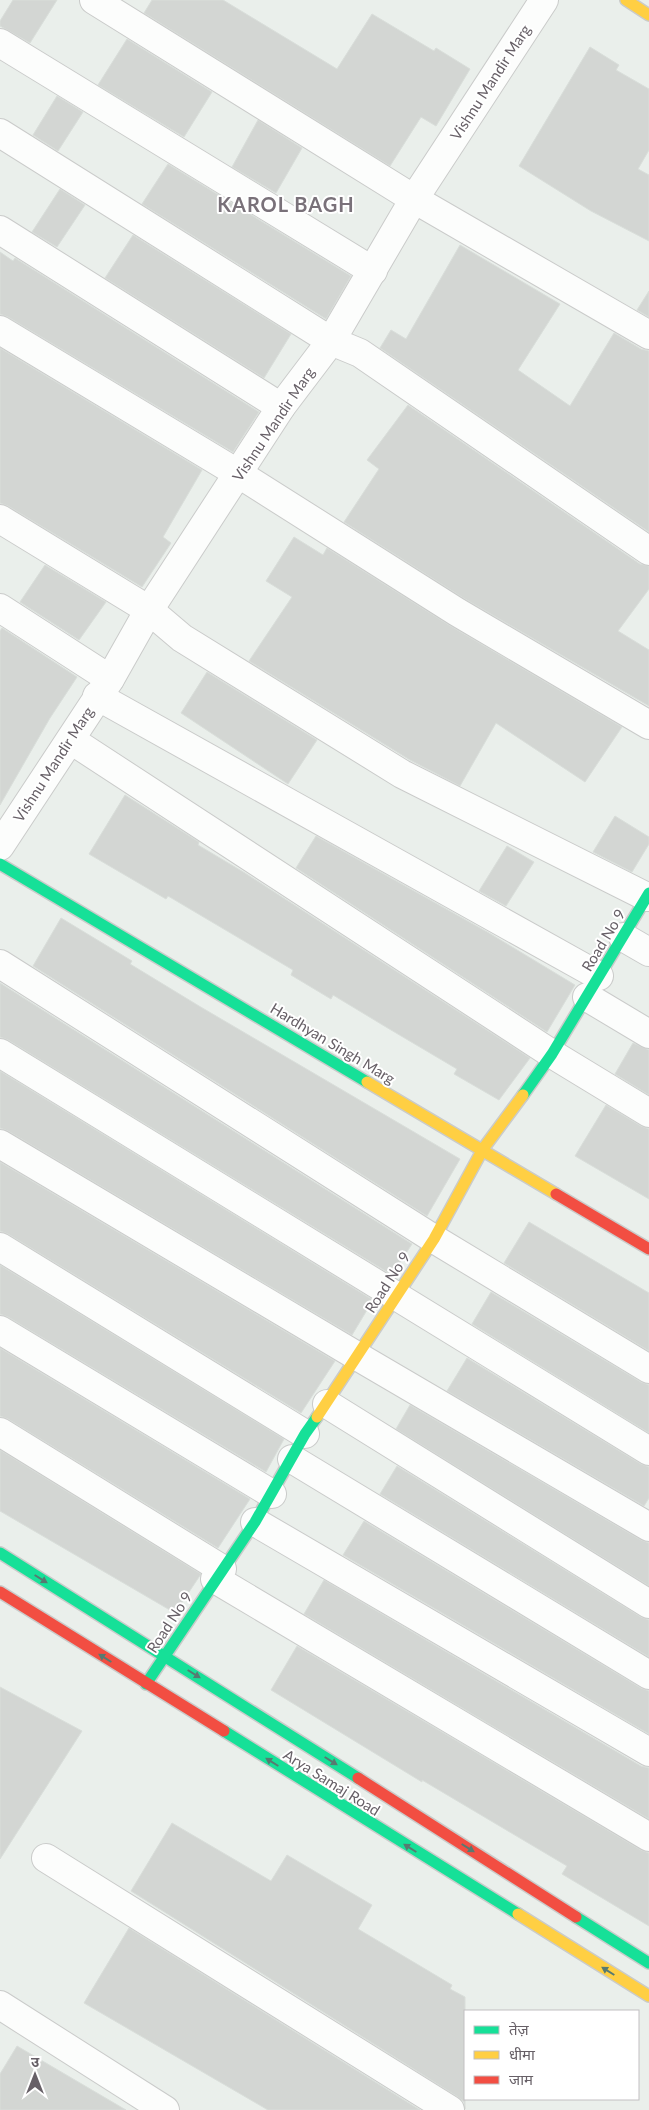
<svg xmlns="http://www.w3.org/2000/svg" width="649" height="2110" font-family="Lato,'Noto Sans Devanagari',sans-serif">
<style>
.building{fill:#d3d6d3;stroke:#d9deda}
.lines{fill:none;stroke-linecap:round;stroke-linejoin:round}
.street-casing{stroke:#cacbca;stroke-width:30}
.fast-casing{stroke:#cacbca;stroke-width:14}
.slow-casing{stroke:#cacbca;stroke-width:14}
.jam-casing{stroke:#cacbca;stroke-width:14}
.street{stroke:#fcfdfc;stroke-width:28}
.fast{stroke:#16e098;stroke-width:11}
.slow{stroke:#ffcf43;stroke-width:11}
.jam{stroke:#f24e42;stroke-width:11}
.oneway{fill:#577a71}
.labels{text-anchor:middle;dominant-baseline:central;stroke-width:4;stroke-linejoin:round;paint-order:stroke}
.street-label{font-size:15px;fill:#676067;stroke:#fff}
.district-label{font-size:20px;font-weight:bold;letter-spacing:1px;fill:#797179;stroke:#fff}
</style>
<rect width="100%" height="100%" fill="#eaefeb"/>
<g class="building">
<path d="M13 0H57L30 43 0 26V21Z"/>
<path d="M152 0H223L337 69 372 14 434 51 436 48 470 69 436 126 421 117 390 166 144 13Z"/>
<path d="M127 39 212 92 184 137 98 85Z"/>
<path d="M590 47 619 65 616 70 649 89V150L638 169 649 175V241L591 211 519 166Z"/>
<path d="M57 96 83 112 58 151 33 135Z"/>
<path d="M258 120 302 148 276 193 232 167Z"/>
<path d="M168 164 351 276 326 319 142 204Z"/>
<path d="M60 189 85 205 57 247 32 232Z"/>
<path d="M133 235 291 334 264 378 105 278Z"/>
<path d="M460 245 560 304 518 370 570 406 614 333 641 349 649 351V532L380 348 391 330 406 339Z"/>
<path d="M0 252 13 261 15 258 259 412 233 452 8 317 0 314Z"/>
<path d="M649 291V317L637 310Z"/>
<path d="M0 348 202 470 163 537 171 543 142 587 8 506 0 503Z"/>
<path d="M408 405 640 564 649 566V589L618 631 649 650V706L465 599 344 522 379 469 367 460Z"/>
<path d="M294 537 323 555 327 548 449 625 622 727 585 782 496 723 460 786 410 760 249 661 292 597 266 581Z"/>
<path d="M45 565 106 602 79 640 20 602Z"/>
<path d="M2 628 77 677 50 718 0 805V631Z"/>
<path d="M207 672 317 740 288 784 181 713Z"/>
<path d="M125 795 199 842 198 845 245 873 530 1058 499 1100 454 1074 457 1069 386 1027 333 995 331 999 291 975 293 970 168 896 166 899 89 854Z"/>
<path d="M615 816 649 837V844L632 872 593 852Z"/>
<path d="M316 836 489 933 575 985 547 1032 296 868Z"/>
<path d="M507 846 534 862 506 906 479 891Z"/>
<path d="M61 918 132 961 130 964 199 1006 460 1159 427 1216 33 966Z"/>
<path d="M0 983 412 1244 392 1275 8 1040 0 1037Z"/>
<path d="M633 1043 649 1050V1095L615 1074Z"/>
<path d="M0 1071 373 1300 352 1335 8 1131 0 1128Z"/>
<path d="M606 1105 641 1126 649 1129V1199L575 1156Z"/>
<path d="M0 1162 335 1361 301 1413 8 1234 0 1231Z"/>
<path d="M529 1222 649 1293V1351L504 1263Z"/>
<path d="M0 1265 284 1439 266 1472 8 1317 0 1314Z"/>
<path d="M491 1292 641 1382 649 1385V1433L472 1324Z"/>
<path d="M0 1348 250 1499 218 1548 8 1419 0 1416Z"/>
<path d="M467 1358 641 1464 649 1467V1498L644 1506 447 1391Z"/>
<path d="M410 1405 641 1540 649 1543V1586L396 1429Z"/>
<path d="M0 1450 201 1574 175 1613 0 1511Z"/>
<path d="M397 1466 641 1617 649 1620V1657L380 1494Z"/>
<path d="M364 1521 641 1688 649 1691V1734L343 1555Z"/>
<path d="M324 1580 641 1766 649 1768V1819L304 1614Z"/>
<path d="M297 1646 641 1850 649 1853V1926L562 1874 567 1866 422 1780V1782L271 1690Z"/>
<path d="M0 1687 82 1731 0 1859Z"/>
<path d="M172 1823 271 1881 287 1855 372 1905 358 1929 452 1985 450 1989 465 1997V2109L464 2102 458 2097 131 1891Z"/>
<path d="M129 1928 420 2110H268L84 2003Z"/>
<path d="M17 2046 126 2110H0V2074Z"/>
</g>
<g class="lines">
<g class="street-casing">
<g id="street">
<path d="M94 0 414 199 649 335"/>
<path d="M0 43 373 271"/>
<path d="M0 133 331 341 360 353 649 551"/>
<path d="M0 230 281 407"/>
<path d="M0 330 239 474 457 612 649 725"/>
<path d="M0 519 149 610 182 638 402 774 647 897"/>
<path d="M0 608 110 679"/>
<path d="M97 696 599 976"/>
<path d="M71 740 552 1054 649 1113"/>
<path d="M0 846 110 679 149 610 281 407 331 341 414 199 544 0"/>
<path d="M623 937 649 952"/>
<path d="M0 964 434 1239 649 1369"/>
<path d="M587 997 649 1034"/>
<path d="M0 1053 649 1451"/>
<path d="M0 1144 357 1356 649 1527"/>
<path d="M0 1247 305 1434"/>
<path d="M0 1330 272 1494"/>
<path d="M327 1404 649 1604"/>
<path d="M0 1432 222 1569"/>
<path d="M292 1459 649 1675"/>
<path d="M255 1522 649 1752"/>
<path d="M215 1579 649 1837"/>
<path d="M46 1858 450 2110"/>
<path d="M0 2005 165 2110"/>
</g>
</g>
<g class="fast-casing">
<g id="fast">
<path d="M0 864 367 1082"/>
<path d="M523 1095 552 1054 649 893"/>
<path d="M0 1553 358 1778"/>
<path d="M146 1684 255 1522 305 1434 317 1417"/>
<path d="M224 1731 518 1914"/>
<path d="M576 1917 649 1963"/>
</g>
</g>
<g class="slow-casing">
<g id="slow">
<path d="M626 0 649 15"/>
<path d="M367 1082 556 1194"/>
<path d="M317 1417 434 1239 483 1149 523 1095"/>
<path d="M518 1914 649 1996"/>
</g>
</g>
<g class="jam-casing">
<g id="jam">
<path d="M556 1194 649 1249"/>
<path d="M0 1592 224 1731"/>
<path d="M358 1778 576 1917"/>
</g>
</g>
<use href="#street" class="street"/>
<use href="#fast" class="fast"/>
<use href="#slow" class="slow"/>
<use href="#jam" class="jam"/>
</g>
<defs><path id="oneway-solid" d="M-6-.8H1V-3.2L6.5 0L1 3.2V.8H-6Z" transform="scale(1.25)"/></defs>
<g class="oneway">
<use href="#oneway-solid" transform="translate(41 1579) rotate(32)"/>
<use href="#oneway-solid" transform="translate(105 1658) rotate(-148)"/>
<use href="#oneway-solid" transform="translate(194 1674) rotate(32)"/>
<use href="#oneway-solid" transform="translate(331 1761) rotate(32)"/>
<use href="#oneway-solid" transform="translate(272 1762) rotate(-148)"/>
<use href="#oneway-solid" transform="translate(410 1848) rotate(-148)"/>
<use href="#oneway-solid" transform="translate(468 1848) rotate(32)"/>
<use href="#oneway-solid" transform="translate(608 1971) rotate(-148)"/>
</g>
<g class="labels">
<g class="street-label">
<text transform="translate(490 82) rotate(-57)">Vishnu Mandir Marg</text>
<text transform="translate(273 424) rotate(-56)">Vishnu Mandir Marg</text>
<text transform="translate(53 764) rotate(-57)">Vishnu Mandir Marg</text>
<text transform="translate(603 940) rotate(-59)">Road No 9</text>
<text transform="translate(333 1043) rotate(31)">Hardhyan Singh Marg</text>
<text transform="translate(387 1282) rotate(-57)">Road No 9</text>
<text transform="translate(169 1622) rotate(-57)">Road No 9</text>
<text transform="translate(332 1782) rotate(32)">Arya Samaj Road</text>
</g>
<g class="district-label">
<text x="286" y="204">KAROL BAGH</text>
</g>
</g>
<rect x="464" y="2010" width="175" height="90" fill="#ffffff" stroke="#c2bfc2"/>
<rect x="474" y="2026" width="25" height="8" fill="#16e098" stroke="#c2bfc2"/>
<text x="509" y="2035" font-size="15" fill="#676067">तेज़</text>
<rect x="474" y="2051" width="25" height="8" fill="#ffcf43" stroke="#c2bfc2"/>
<text x="509" y="2060" font-size="15" fill="#676067">धीमा</text>
<rect x="474" y="2076" width="25" height="8" fill="#f24e42" stroke="#c2bfc2"/>
<text x="509" y="2085" font-size="15" fill="#676067">जाम</text>
<g transform="translate(35 2075)" stroke="#ffffff" stroke-width="4" paint-order="stroke">
<path d="M0-4L9 19L0 12L-9 19Z" fill="#676067"/>
<text y="-8" font-size="14" font-weight="bold" text-anchor="middle" fill="#676067">उ</text>
</g>
</svg>
